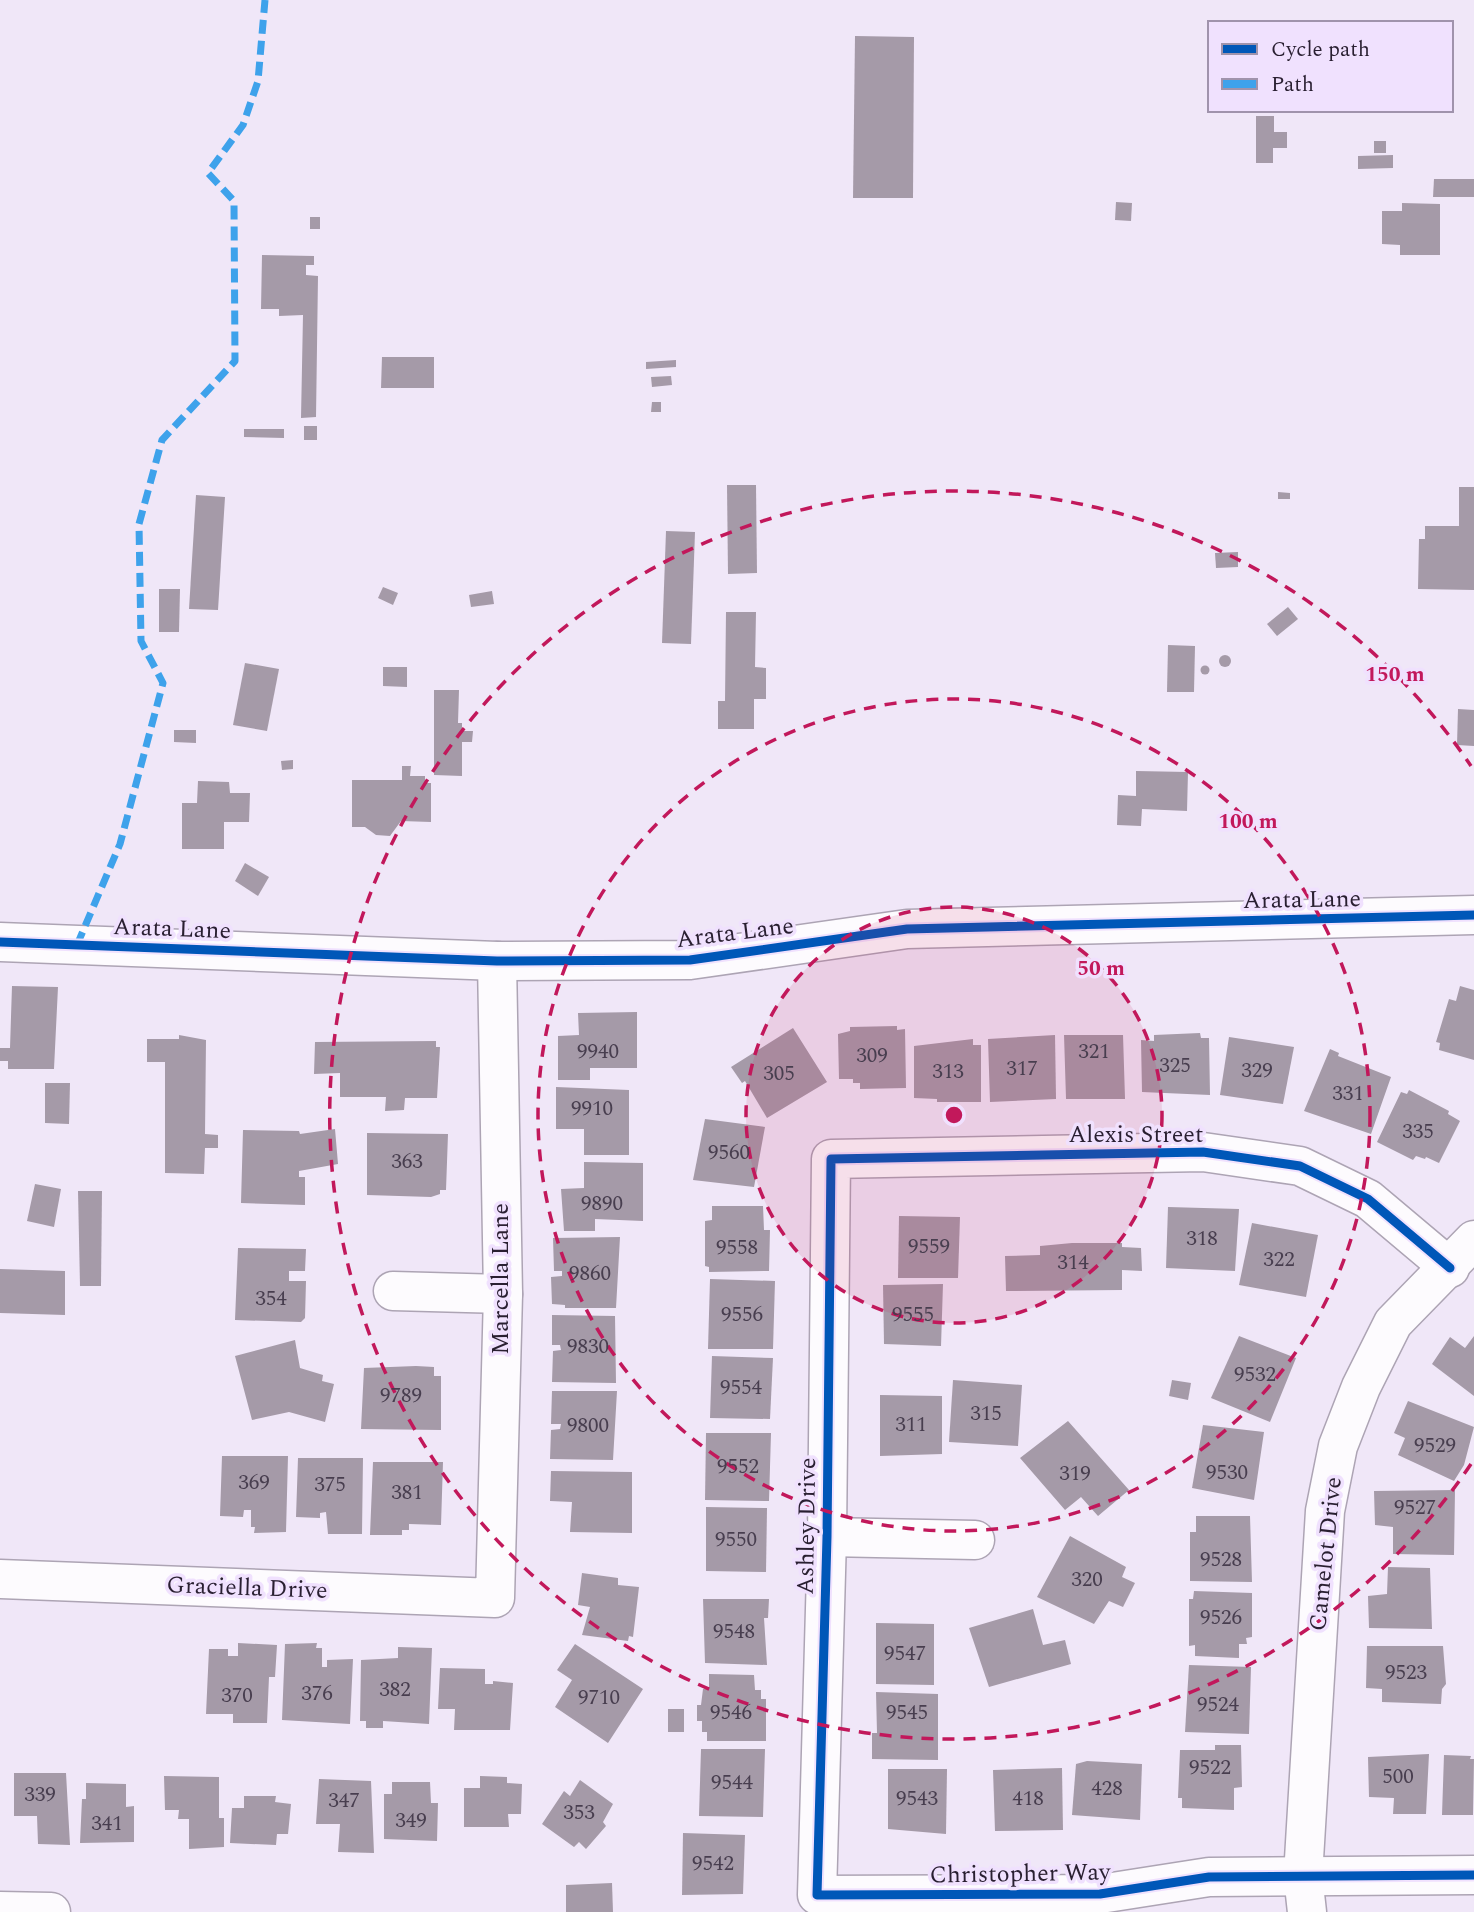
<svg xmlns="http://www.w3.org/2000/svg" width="1474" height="1912" font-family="Spectral,serif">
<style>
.building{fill:#a59aa8}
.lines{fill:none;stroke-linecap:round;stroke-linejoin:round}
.minor-casing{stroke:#ada4b4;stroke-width:41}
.minor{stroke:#fdfbfe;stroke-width:38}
.quiet{stroke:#3ea2eb;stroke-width:7;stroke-dasharray:14 7;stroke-linecap:butt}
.cycleway-casing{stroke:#f0e1fe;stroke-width:13}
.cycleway{stroke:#0057b8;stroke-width:9}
.ring{fill:none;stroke:#c2185b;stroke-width:3.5;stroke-dasharray:12 9}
.labels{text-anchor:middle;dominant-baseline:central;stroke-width:7;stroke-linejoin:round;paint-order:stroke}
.number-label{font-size:21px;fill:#483e4f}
.street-label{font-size:24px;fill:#291f31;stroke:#f0e1fe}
.centre{fill:#c2185b;stroke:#f0e1fe;stroke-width:3.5}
.ring-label{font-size:21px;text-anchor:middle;font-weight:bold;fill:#c2185b;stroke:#f0e1fe;stroke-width:7;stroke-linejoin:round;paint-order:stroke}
</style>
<rect width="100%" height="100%" fill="#f0e7f8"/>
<g class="building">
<path d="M855 36 914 37 913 198H853Z"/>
<path d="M1256 116H1274V132H1287V148H1273V163H1256Z"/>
<rect x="1374" y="141" width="12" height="12"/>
<path d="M1393 155V168L1358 169V156Z"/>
<path d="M1434 179H1474V197H1433Z"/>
<path d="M1116 202 1132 203 1131 221 1115 220Z"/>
<path d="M1402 203 1440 204V255H1400V245L1382 244V211H1402Z"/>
<rect x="310" y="217" width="10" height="12"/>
<path d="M262 255 314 256V265H306V275L318 276 316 417 301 418 303 315 279 316V309H261Z"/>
<path d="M382 357H434V388H381Z"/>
<path d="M676 360V367L646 369V362Z"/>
<path d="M671 376 672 385 652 387 651 377Z"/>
<path d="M652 402H661V412H651Z"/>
<rect x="304" y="426" width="13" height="14"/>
<path d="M244 429H284V438L244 437Z"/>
<path d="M727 485H756L757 573 728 574Z"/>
<path d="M1459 487H1474V590L1418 589 1419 539H1425V526H1459Z"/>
<path d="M1278 492 1290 493V499H1278Z"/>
<path d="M196 495 225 497 218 610 189 609Z"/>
<path d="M666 531 695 532 691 644 662 643Z"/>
<path d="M1238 552V567L1216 568 1215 553Z"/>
<path d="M383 587 398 593 393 605 378 598Z"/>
<path d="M159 589H180L179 632H159Z"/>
<path d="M492 591 494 604 471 607 469 595Z"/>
<path d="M1288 607 1298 619 1277 636 1267 624Z"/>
<path d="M726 612H756L755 667 766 668V699H754V729H718V701H725Z"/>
<path d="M1168 645 1195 646 1194 692H1167Z"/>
<circle cx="1225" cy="661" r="6"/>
<path d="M245 663 279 669 267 731 233 725Z"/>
<circle cx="1205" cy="670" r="4.5"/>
<path d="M383 667H407V687L383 686Z"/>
<path d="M434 690H459L458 723H462V731H473L472 742H462V776L434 775Z"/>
<path d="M1458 709 1474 710V746L1457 745Z"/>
<path d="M174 730H196V743L174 742Z"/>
<path d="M293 760V769L282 770 281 761Z"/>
<path d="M402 766H411L410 776H425V783H431V822L401 821 390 836 376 835 365 827H352V780H402Z"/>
<path d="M1136 771 1188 772 1187 811 1142 809 1141 826 1117 825 1118 795 1136 796Z"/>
<path d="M198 781 229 782 230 793H250L249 822H224V849H182V803H197Z"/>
<path d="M245 863 269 877 258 896 235 881Z"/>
<path d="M12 986 58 987 54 1069H8V1061H0V1048H10Z"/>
<path d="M1460 986 1474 990V1060L1439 1050 1440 1043 1436 1042 1449 999 1456 1001Z"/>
<path d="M637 1012V1068H590V1080H558V1036L579 1035 578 1013Z"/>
<path d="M897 1026V1030L905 1029 906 1088 860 1089V1083H853V1079H839L838 1034 850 1031V1027Z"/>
<path d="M793 1028 827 1082 767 1118 745 1081 742 1083 731 1067Z"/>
<path d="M1200 1033 1201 1038H1209L1210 1095 1142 1092 1141 1040 1154 1041V1035Z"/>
<path d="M179 1035 206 1040 205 1134 218 1135V1148H205L204 1174 165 1173V1062H147V1039H179Z"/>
<path d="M1055 1035 1056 1099 990 1102 988 1039Z"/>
<path d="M1064 1035H1123L1125 1099H1066Z"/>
<path d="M1229 1037 1294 1047 1283 1104 1220 1095Z"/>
<path d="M973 1039V1045H981V1102H937V1099L914 1098V1046Z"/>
<path d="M436 1041V1047H440L437 1098H405L404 1110 385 1111 386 1097H340V1073L314 1074 315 1042Z"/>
<path d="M1330 1049 1339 1053 1338 1056 1391 1077 1371 1134 1304 1111Z"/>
<path d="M45 1083H70L69 1124 45 1123Z"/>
<path d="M556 1087 629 1090V1155H584V1129H556Z"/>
<path d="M1409 1090 1449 1111 1448 1114 1460 1121 1439 1163 1426 1157 1425 1159 1416 1156 1413 1160 1377 1142 1401 1092 1407 1094Z"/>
<path d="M705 1119 765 1127 754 1187 693 1180Z"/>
<path d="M335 1129 338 1164 299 1171V1177H305V1205L241 1203 243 1130 299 1131 300 1134Z"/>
<path d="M367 1133 448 1134 446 1190H440V1194L431 1197 367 1195Z"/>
<path d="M584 1162 643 1163V1221L595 1219V1231H564L561 1189 584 1188Z"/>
<path d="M35 1184 61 1189 54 1227 27 1221Z"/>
<path d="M78 1191H102L101 1286H80Z"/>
<path d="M712 1206H763L764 1230H770L769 1271 709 1272V1267L705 1266V1221L712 1220Z"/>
<path d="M1168 1207 1239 1209 1235 1271 1166 1268Z"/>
<path d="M899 1216 960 1217 958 1278H898Z"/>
<path d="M1252 1223 1318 1235 1306 1297 1239 1285Z"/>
<path d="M620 1237 616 1308H565V1305L552 1304 551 1277 562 1276V1271H554L553 1238Z"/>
<path d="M1072 1243H1122V1247L1141 1248 1142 1271 1122 1270V1290L1006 1291 1005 1256 1040 1255V1246Z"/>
<path d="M238 1248 306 1249 305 1271H289V1281H306L305 1318 301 1322 235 1320Z"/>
<path d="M0 1269 65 1271V1315L0 1313Z"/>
<path d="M710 1279 775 1281 773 1349H708Z"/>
<path d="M943 1284 941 1346 884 1344 883 1285Z"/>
<path d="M552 1315 615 1316 616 1383 552 1382 553 1351 561 1350 560 1345H552Z"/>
<path d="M1239 1336 1296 1358 1270 1422 1211 1398Z"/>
<path d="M1474 1336V1396L1432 1364 1450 1337 1465 1348Z"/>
<path d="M295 1340 300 1368 323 1375 322 1381 334 1384 325 1422 289 1412 252 1420 235 1356Z"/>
<path d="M712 1356 773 1358 770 1419 710 1418Z"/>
<path d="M416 1366 434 1367V1376H441V1430L361 1429 364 1368Z"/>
<path d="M953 1380 1022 1385 1018 1446 949 1442Z"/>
<path d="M1172 1380 1191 1383 1188 1400 1169 1396Z"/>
<path d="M552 1391H617L613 1460 550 1459 551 1430 560 1429 561 1424H551Z"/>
<path d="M880 1395 942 1396V1454L880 1456Z"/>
<path d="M1408 1401 1474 1427 1464 1465 1454 1481 1398 1455 1405 1438 1394 1433Z"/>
<path d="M1068 1421 1129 1490 1098 1516 1081 1497 1065 1510 1020 1458Z"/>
<path d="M1203 1425 1264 1432 1254 1500 1192 1488Z"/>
<path d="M706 1433H771L769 1501 705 1500Z"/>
<path d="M222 1456H288L286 1532 254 1533 255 1527H251V1510H244L243 1517 220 1516Z"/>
<path d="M298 1458H363L362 1534H328L326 1512 320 1513V1518L296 1517Z"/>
<path d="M373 1462H443L441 1525 409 1524V1530H402V1535H370Z"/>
<path d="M551 1471 632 1472V1533L570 1532 572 1502 550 1501Z"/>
<path d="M1455 1490 1454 1555 1393 1554V1527L1375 1525 1374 1491Z"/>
<path d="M706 1507 767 1508 766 1572 706 1571Z"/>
<path d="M1196 1516H1250L1252 1582 1190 1581V1532H1196Z"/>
<path d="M1070 1536 1126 1567 1122 1577 1135 1583 1123 1607 1109 1601 1094 1624 1037 1597Z"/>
<path d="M1388 1567 1430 1568 1432 1629 1369 1628 1368 1596 1387 1594Z"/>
<path d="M582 1573 618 1578V1585L639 1587 633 1637 629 1636 628 1641 582 1635 590 1607 578 1605Z"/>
<path d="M1194 1591 1252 1593V1637L1246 1638 1247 1644H1239V1658L1195 1656V1645L1189 1646V1599H1193Z"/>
<path d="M703 1599H769L768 1618H764L767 1665 705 1663Z"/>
<path d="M1033 1609 1043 1645 1065 1640 1071 1664 989 1687 969 1628Z"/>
<path d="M876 1623 934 1624V1685L876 1684Z"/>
<path d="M238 1643 277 1645 275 1677H269L267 1723H233V1714H206L209 1649H228V1656H238Z"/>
<path d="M317 1643 316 1648H322V1667H327V1660L353 1659 350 1724 282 1720 285 1644Z"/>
<path d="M575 1644 643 1689 608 1743 555 1707 572 1680 557 1670Z"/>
<path d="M1367 1646H1443L1446 1684 1442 1689 1441 1704 1382 1702V1689L1366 1688Z"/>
<path d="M398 1647 432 1648 429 1724 383 1721V1728H366V1721H360L361 1660 398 1658Z"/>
<path d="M1189 1665 1251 1667 1249 1734 1185 1732Z"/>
<path d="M440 1668 485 1669V1684H493V1681L513 1683 510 1730H454L455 1709H438Z"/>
<path d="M709 1674 754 1675 755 1690H761V1699H766V1741H707V1732H702V1721H697V1705H701L703 1689H709Z"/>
<path d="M876 1692 938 1694V1760L872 1759V1733H877Z"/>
<rect x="668" y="1709" width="16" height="23"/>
<path d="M1215 1745H1241L1242 1787 1234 1788V1810L1182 1808V1798H1178L1180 1750H1215Z"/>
<path d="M701 1749H765L763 1817 699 1816Z"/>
<path d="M1429 1754 1426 1814H1393L1394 1798 1369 1797 1368 1757Z"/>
<path d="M1444 1755 1471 1756 1470 1759H1474L1473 1815H1442Z"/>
<path d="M1087 1761 1142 1764 1140 1820 1072 1815 1076 1764Z"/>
<path d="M1062 1768 1063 1830 995 1831 993 1770Z"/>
<path d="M888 1769H947L946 1834 888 1829Z"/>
<path d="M14 1773H66L70 1845 38 1844 37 1816H14Z"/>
<path d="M164 1776 219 1777V1818H224V1847L189 1849V1819H178L179 1810H165Z"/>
<path d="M480 1776 507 1777V1783L522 1784 521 1814H508L509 1827H464V1788H480Z"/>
<path d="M319 1779 371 1781 374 1853 338 1852 340 1824H316Z"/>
<path d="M580 1780 613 1804 603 1822 606 1826 586 1849 579 1842 574 1847 542 1824 564 1791 570 1796Z"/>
<path d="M392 1782H430L431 1803H438L437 1841 384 1839V1794H392Z"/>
<path d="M86 1783 126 1784V1807L134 1806V1842L80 1843 82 1799H86Z"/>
<path d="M244 1796H276L275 1802 291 1804 288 1834H277L276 1845 230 1843 232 1808H244Z"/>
<path d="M683 1833 745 1835 743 1894 682 1895Z"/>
<path d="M612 1883 613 1912H566V1885Z"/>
</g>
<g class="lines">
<g class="minor-casing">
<g id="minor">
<path d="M0 942 497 961 690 960 907 929 1474 915"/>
<path d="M1450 1268 1368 1199 1300 1166 1203 1152 831 1159 827 1537 817 1895 1100 1894 1209 1877 1474 1875"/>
<path d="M393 1291 503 1294"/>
<path d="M827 1537 975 1540"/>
<path d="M0 1579 495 1598 503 1294 497 961"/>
<path d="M0 1911 51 1912"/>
<path d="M1307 1912 1303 1876 1325 1511 1338 1446 1361 1387 1393 1323 1474 1240"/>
</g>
</g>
<use href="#minor" class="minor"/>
<path class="quiet" d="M77 945 120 844 163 683 141 641 139 524 162 440 235 361 234 201 208 173 243 125 258 81 265 0"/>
<g class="cycleway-casing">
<g id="cycleway">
<path d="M0 942 497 961 690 960 907 929 1474 915"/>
<path d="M1450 1268 1368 1199 1300 1166 1203 1152 831 1159 827 1537 817 1895 1100 1894 1209 1877 1474 1875"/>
</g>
</g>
<use href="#cycleway" class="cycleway"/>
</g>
<circle cx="954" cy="1115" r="208" fill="#c2185b" fill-opacity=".12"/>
<g class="ring">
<circle cx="954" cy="1115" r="208"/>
<circle cx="954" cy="1115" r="416"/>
<path d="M1471 1464A624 624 0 1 1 1471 766"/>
</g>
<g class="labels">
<g class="number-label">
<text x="598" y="1052">9940</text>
<text x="1094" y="1052">321</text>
<text x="872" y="1056">309</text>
<text x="1175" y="1066">325</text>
<text x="1022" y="1069">317</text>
<text x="1257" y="1071">329</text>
<text x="948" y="1072">313</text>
<text x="779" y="1074">305</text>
<text x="1348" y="1094">331</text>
<text x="592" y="1109">9910</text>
<text x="1418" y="1132">335</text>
<text x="729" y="1153">9560</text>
<text x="407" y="1162">363</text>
<text x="602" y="1204">9890</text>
<text x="1202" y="1239">318</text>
<text x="929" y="1247">9559</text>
<text x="737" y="1248">9558</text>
<text x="1279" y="1260">322</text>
<text x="1073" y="1263">314</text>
<text x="590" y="1274">9860</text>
<text x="271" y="1299">354</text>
<text x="742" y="1315">9556</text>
<text x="913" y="1315">9555</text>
<text x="588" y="1347">9830</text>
<text x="1255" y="1375">9532</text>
<text x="741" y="1388">9554</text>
<text x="401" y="1396">9789</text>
<text x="986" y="1414">315</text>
<text x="911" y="1425">311</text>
<text x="588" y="1426">9800</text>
<text x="1435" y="1446">9529</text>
<text x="738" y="1467">9552</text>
<text x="1227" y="1473">9530</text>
<text x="1075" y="1474">319</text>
<text x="254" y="1483">369</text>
<text x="330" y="1485">375</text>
<text x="407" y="1493">381</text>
<text x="1415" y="1508">9527</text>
<text x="736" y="1540">9550</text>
<text x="1221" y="1560">9528</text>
<text x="1087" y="1580">320</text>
<text x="1221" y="1618">9526</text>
<text x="734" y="1632">9548</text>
<text x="905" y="1654">9547</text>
<text x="1406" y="1673">9523</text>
<text x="395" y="1690">382</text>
<text x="317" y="1694">376</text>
<text x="237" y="1696">370</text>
<text x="599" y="1698">9710</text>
<text x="1218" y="1705">9524</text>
<text x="731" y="1713">9546</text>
<text x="907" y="1713">9545</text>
<text x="1210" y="1768">9522</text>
<text x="1398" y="1777">500</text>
<text x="732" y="1783">9544</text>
<text x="1107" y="1789">428</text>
<text x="40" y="1795">339</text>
<text x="917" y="1799">9543</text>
<text x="1028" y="1799">418</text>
<text x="344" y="1801">347</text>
<text x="579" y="1813">353</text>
<text x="411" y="1821">349</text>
<text x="107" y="1824">341</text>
<text x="713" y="1864">9542</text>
</g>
<g class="street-label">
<text transform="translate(1302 900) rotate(-1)">Arata Lane</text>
<text transform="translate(172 929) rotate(2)">Arata Lane</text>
<text transform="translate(735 933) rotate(-7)">Arata Lane</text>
<text x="1136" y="1135">Alexis Street</text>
<text transform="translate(501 1279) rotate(-90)">Marcella Lane</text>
<text transform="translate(807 1526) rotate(-89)">Ashley Drive</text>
<text transform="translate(1326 1554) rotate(-84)">Camelot Drive</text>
<text transform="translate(247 1588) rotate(2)">Graciella Drive</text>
<text transform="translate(1020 1874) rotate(-1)">Christopher Way</text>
</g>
</g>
<circle cx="954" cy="1115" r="10" class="centre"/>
<g class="ring-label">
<text x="1395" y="681">150 m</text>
<text x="1248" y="828">100 m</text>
<text x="1101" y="975">50 m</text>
</g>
<rect x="1208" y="21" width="245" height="91" fill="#f0e1fe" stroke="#a093ac" stroke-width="2"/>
<rect x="1222" y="44" width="35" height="10" fill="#0057b8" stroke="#a093ac" stroke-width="2"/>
<text x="1271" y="56" font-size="21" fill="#291f31">Cycle path</text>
<rect x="1222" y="79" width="35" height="10" fill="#3ea2eb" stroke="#a093ac" stroke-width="2"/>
<text x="1271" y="91" font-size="21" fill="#291f31">Path</text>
</svg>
